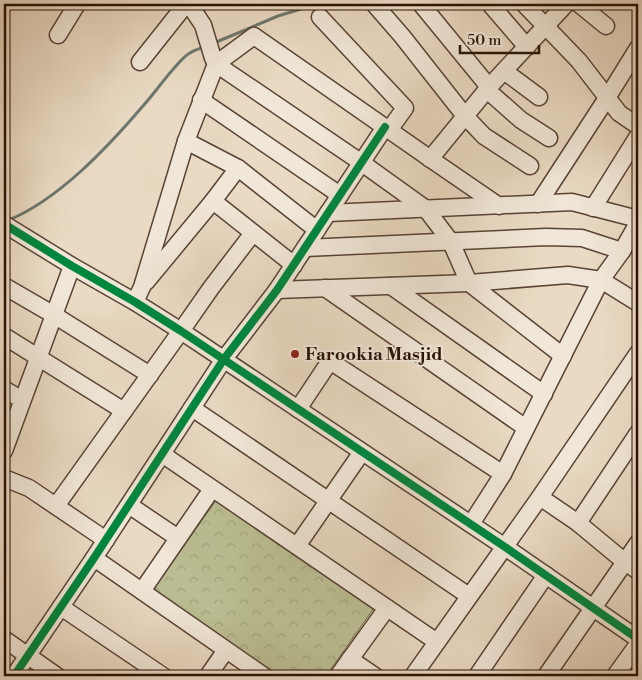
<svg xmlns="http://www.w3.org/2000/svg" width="642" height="680" font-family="'Libre Bodoni',serif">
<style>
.forest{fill:url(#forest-crowns);stroke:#72684c}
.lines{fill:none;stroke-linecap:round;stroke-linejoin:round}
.stream{stroke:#6c776e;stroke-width:3}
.minor-casing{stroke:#594335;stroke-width:19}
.minor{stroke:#f1e7d8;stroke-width:16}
.cycleway-casing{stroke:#f1e7d8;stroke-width:11}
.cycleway{stroke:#00873e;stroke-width:8}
.poi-dot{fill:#8f2418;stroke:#f1e7d8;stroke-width:2}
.labels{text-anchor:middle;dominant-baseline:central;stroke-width:4;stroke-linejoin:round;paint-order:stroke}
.poi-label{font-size:18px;font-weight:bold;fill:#291106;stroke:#f1e7d8;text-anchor:start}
</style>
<defs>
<pattern id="forest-crowns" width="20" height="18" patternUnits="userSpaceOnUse" patternTransform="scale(1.25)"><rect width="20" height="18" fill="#babe92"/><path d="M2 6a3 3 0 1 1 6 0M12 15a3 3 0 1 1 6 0" fill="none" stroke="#a0a27c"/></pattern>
</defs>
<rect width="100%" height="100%" fill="#eadac3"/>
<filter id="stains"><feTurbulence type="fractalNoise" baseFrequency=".004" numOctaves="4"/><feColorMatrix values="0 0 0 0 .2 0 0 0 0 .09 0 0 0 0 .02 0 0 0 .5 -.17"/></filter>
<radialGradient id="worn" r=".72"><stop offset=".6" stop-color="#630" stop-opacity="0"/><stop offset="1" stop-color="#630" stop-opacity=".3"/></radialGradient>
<path class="forest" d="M217 499 374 608 326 676H274L152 591Z"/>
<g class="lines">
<g class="stream">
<path d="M214 43 278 16 317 4"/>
<path d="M9 220C59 199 107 148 142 107 154 94 164 79 176 66 180 62 184 56 190 53 194 50 199 49 204 47"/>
</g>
<g class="minor-casing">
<g id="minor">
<path d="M189 4 203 25 213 58 216 64 362 163 426 209 451 242 469 283 563 356"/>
<path d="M421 4 489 87"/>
<path d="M490 4 527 47"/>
<path d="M524 4 579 61 619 113 638 126"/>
<path d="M579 4 606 26"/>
<path d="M375 5 402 36 465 116 484 136 530 166"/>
<path d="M320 17 405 108 389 130"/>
<path d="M58 35 77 4"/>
<path d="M140 62 186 4"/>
<path d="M504 71 539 97"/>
<path d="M487 90 521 120 549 138"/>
<path d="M201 100 340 195"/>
<path d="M186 141 238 168 317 230"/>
<path d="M430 159 489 87 566 4"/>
<path d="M213 201 294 265"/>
<path d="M538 204 607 98 638 48"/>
<path d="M593 208 638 136"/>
<path d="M328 213 572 202 638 219"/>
<path d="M4 224 72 266 135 302 181 331 505 547 638 639"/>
<path d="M305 248 546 237 582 238 622 251"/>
<path d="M146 282 213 201 238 168"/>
<path d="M4 286 54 315 150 375"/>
<path d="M391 286 544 394"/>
<path d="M325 288 526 428"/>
<path d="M277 290 469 283 568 275 601 280 638 303"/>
<path d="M135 302 142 287 186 141 216 64 254 36C336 93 417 150 499 206"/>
<path d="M4 336 124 411"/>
<path d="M4 389 22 400"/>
<path d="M192 408 469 596"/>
<path d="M298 409 330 361 503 474"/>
<path d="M4 451 72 266"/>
<path d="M162 454 437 642"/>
<path d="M4 478 29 488 106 540"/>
<path d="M540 497 578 523 625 562 638 571"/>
<path d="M129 505 178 538"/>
<path d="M56 506 181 331 211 288 253 233"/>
<path d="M578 523 638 433"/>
<path d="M471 524 503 474 601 280 622 251 638 223"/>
<path d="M297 546 362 452"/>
<path d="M94 558 264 676"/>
<path d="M142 591 212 489"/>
<path d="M61 607 163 676"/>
<path d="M4 639 57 676"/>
<path d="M350 659 375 676"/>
<path d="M14 676 94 558 224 359 277 290 385 127"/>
<path d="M208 676 226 650"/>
<path d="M338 676 387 608"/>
<path d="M413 676 540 497 638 353"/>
<path d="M477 676 546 575"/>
<path d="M546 676 638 543"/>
<path d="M615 676 638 644"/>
</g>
</g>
<use href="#minor" class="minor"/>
<g class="cycleway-casing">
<g id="cycleway">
<path d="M4 224 72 266 135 302 181 331 505 547 638 639"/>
<path d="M14 676 94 558 224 359 277 290 385 127"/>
</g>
</g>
<use href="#cycleway" class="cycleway"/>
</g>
<circle class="poi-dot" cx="295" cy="354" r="5"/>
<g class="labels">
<g class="poi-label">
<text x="305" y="354">Farookia Masjid</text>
</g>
</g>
<rect width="642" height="680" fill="none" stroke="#eadac3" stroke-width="20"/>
<rect x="5" y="5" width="632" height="670" fill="none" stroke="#291106" stroke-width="2.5"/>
<rect x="10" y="10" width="622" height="660" fill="none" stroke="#291106"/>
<path d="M460 45v8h79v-8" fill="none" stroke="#291106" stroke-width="2.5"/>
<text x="467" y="45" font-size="15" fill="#291106" stroke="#f1e7d8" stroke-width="4" paint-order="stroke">50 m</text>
<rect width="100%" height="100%" filter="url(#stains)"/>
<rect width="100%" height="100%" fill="url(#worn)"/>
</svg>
